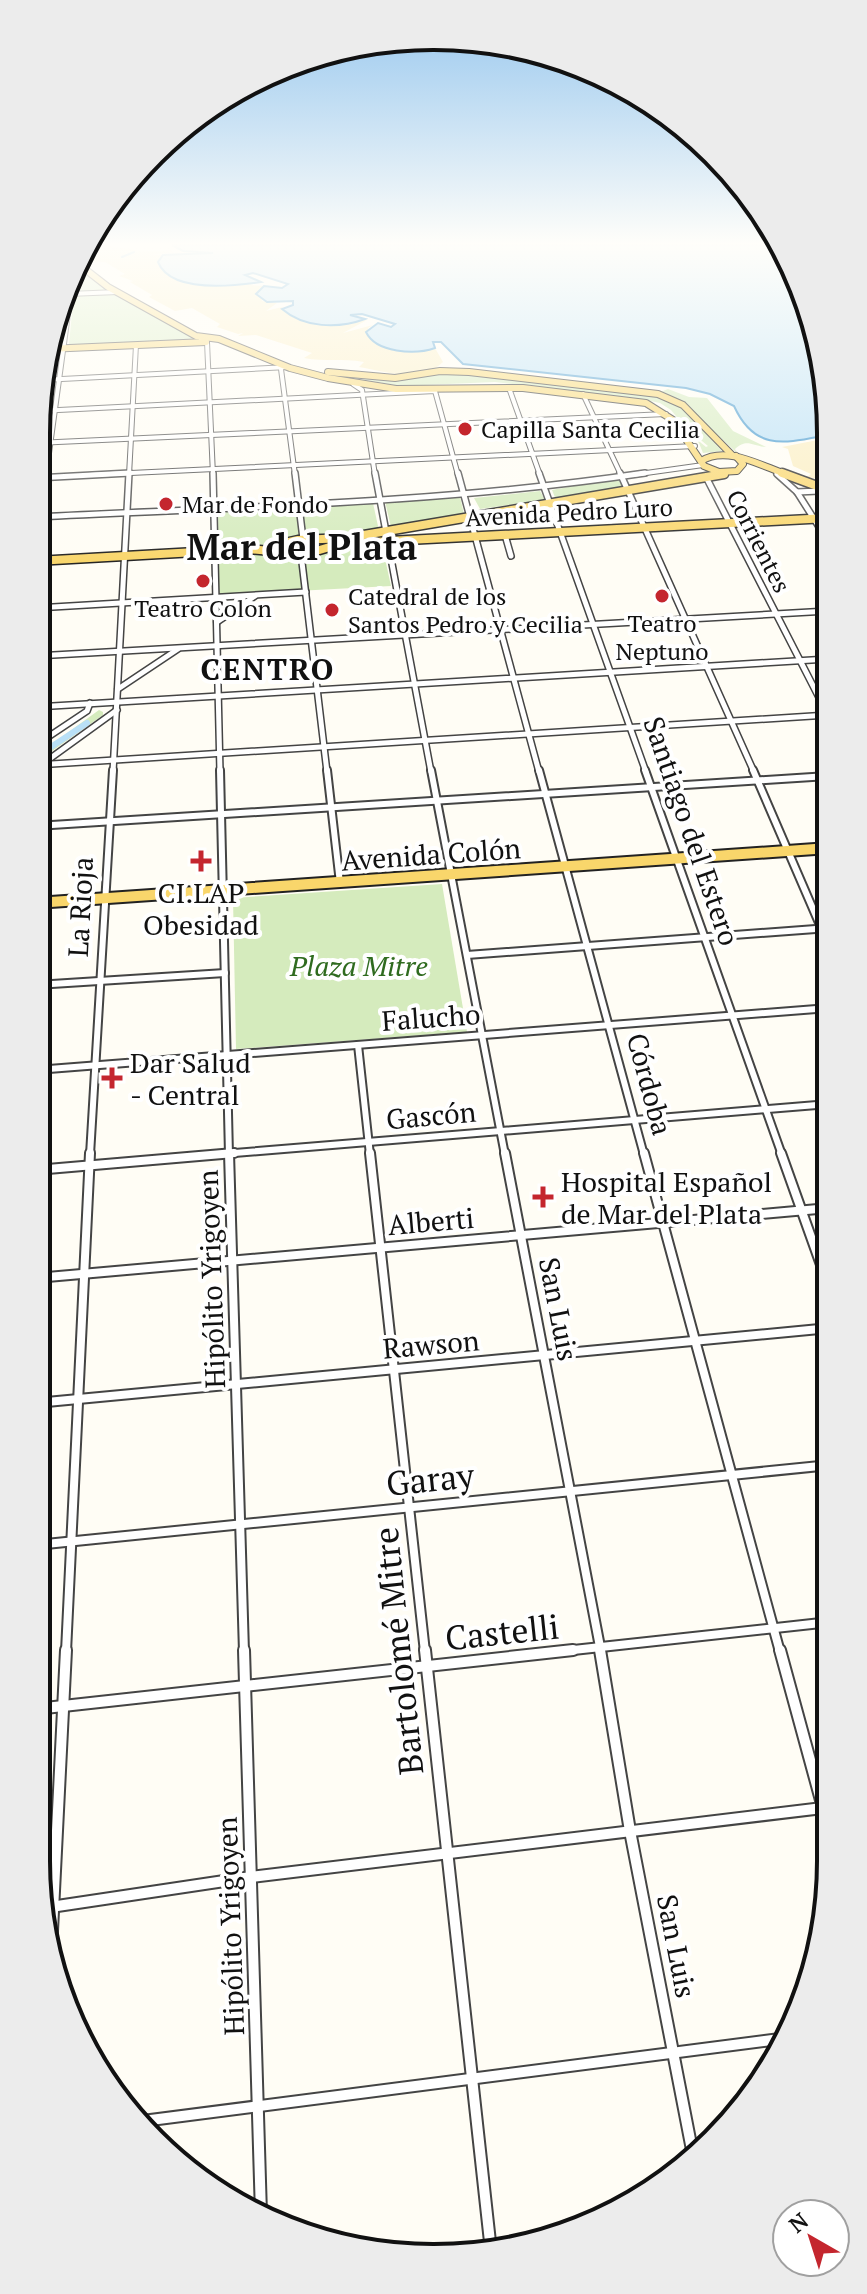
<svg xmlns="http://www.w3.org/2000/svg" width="867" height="2294" font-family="'PT Serif',serif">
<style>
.green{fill:#d5ebbd}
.sand{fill:#fbeec1}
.water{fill:#b9e0f7;stroke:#3f96cf;stroke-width:2}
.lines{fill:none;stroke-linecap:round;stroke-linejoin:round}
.stream{stroke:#3f96cf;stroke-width:2}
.canal{stroke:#b9e0f7;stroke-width:6}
.street-far4-casing{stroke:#444;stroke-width:6}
.street-far3-casing{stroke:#444;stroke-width:8}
.street-far2-casing{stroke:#444;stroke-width:10}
.street-far1-casing{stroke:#444;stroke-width:12}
.street-casing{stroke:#444;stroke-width:14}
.primary-far2-casing{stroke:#222;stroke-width:8}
.primary-far1-casing{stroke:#222;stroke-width:11}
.primary-casing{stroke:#222;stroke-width:14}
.street-far4{stroke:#fff;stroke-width:4}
.street-far3{stroke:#fff;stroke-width:5}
.street-far2{stroke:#fff;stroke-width:6}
.street-far1{stroke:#fff;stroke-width:8}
.street{stroke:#fff;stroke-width:10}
.primary-far2{stroke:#f9d66b;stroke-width:6}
.primary-far1{stroke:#f9d66b;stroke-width:8}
.primary{stroke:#f9d66b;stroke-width:10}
.poi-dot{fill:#c4262e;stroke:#fff;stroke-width:3}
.labels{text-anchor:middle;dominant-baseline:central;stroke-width:8;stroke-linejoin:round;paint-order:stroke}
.far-poi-label{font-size:24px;fill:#111;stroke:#fff;text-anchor:start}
.far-street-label{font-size:24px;fill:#111;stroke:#fff}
.street-label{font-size:28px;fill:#111;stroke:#fff}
.poi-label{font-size:28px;fill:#111;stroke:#fff;text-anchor:start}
.park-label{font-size:28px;font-style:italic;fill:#2f6b1f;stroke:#fff}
.far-district-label{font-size:30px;font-weight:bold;letter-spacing:2px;fill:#111;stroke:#fff}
.near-street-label{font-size:34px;fill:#111;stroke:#fff}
.far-town-label{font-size:36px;font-weight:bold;fill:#111;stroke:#fff}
.rim{fill:none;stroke:#111;stroke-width:4}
</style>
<rect width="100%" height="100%" fill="#fffdf5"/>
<g class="green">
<path d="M84 271 198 339 69 345 75 279 79 272Z"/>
<path d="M466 373 659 396 683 409 722 451 703 453 699 443 689 433 706 447 708 446 684 426 671 410 660 403 636 398 495 382 400 386 343 376Z"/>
<path d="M668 389 689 397 707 398 733 431 766 447C752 446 747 438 735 449L737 453 695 414 658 393Z"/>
<path d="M618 478 623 488 556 500 552 490Z"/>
<path d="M540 491 545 500 480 509 474 498Z"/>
<path d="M460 497 464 514 391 527 385 501Z"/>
<path d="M373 503 391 586 219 595 218 511Z"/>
<path d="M99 710 103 712V715L45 756 37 755Z"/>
<path d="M442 884 467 1032 236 1049 233 898Z"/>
</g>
<g class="sand">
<path d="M92 245C119 245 142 255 170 250L173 252 151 255H163L160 258 187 282 231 286 261 282 250 285 264 286 259 289 262 301 277 303 266 311 282 307C300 330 341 324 367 320L343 333 373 325 368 328 374 342 406 351 435 348 443 362C420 385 385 371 359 367L364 362C342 358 325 362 304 358L312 353 256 335 238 336 243 333 238 334 217 327 220 324 192 308 175 311 149 297 152 295 130 282 133 281 119 276 125 274 105 262 86 261Z"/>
<path d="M828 438V481L807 477 811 474 793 466 788 449 782 447Z"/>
</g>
<path class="water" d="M172 245H782L790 258 828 381V435C785 443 755 452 734 406L710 394 686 388 463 364 441 342H433L435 348C415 355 376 353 366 332L378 323 391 327 395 324 362 314 350 315 365 319C338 329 304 328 282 309L293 305V301L267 302 256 294 264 286 282 288 288 284 253 273 245 275 261 282C234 286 171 294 158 262L163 255 213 253 183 251Z"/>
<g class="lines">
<path class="stream" d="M122 257 134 252"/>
<path class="canal" d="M36 757 87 723"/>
<g class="street-far4-casing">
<g id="street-far4">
<path d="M68 294 118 292"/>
<path d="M201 339 207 342 213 475"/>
<path d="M281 369 295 475"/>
<path d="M43 380 288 367"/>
<path d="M353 384 362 390 375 475"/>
<path d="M509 388 540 475"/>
<path d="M583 394 621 475"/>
<path d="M39 411 435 391 458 475"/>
<path d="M36 443 666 414"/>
<path d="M46 475 72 285"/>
<path d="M89 475 695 446"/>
<path d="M129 475 136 345"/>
<path d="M632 475 703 465"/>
</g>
</g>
<g class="street-far3-casing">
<g id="street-far3">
<path d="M213 473 220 772"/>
<path d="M295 473 303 539"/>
<path d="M375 473 431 772"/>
<path d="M458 473 539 772"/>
<path d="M539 473 646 772"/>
<path d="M620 473 754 772"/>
<path d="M777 474 797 492 828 541"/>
<path d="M36 478 130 473"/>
<path d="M797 492 819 491"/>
<path d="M36 517C239 507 444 503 645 473"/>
<path d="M505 535 511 556"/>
<path d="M36 552 47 473"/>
<path d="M301 554 327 772"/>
<path d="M36 608 306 592"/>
<path d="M217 622 255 596"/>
<path d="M36 656 828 611"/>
<path d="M118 689 178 649"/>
<path d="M36 707 828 659"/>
<path d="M36 745 87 711 90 703"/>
<path d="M36 765 828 715 706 477"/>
<path d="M41 765 117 710"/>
<path d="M113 772 129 473"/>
</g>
</g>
<g class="street-far2-casing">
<g id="street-far2">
<path d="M220 770 229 1155"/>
<path d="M327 770 340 883"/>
<path d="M431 770 505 1155"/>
<path d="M539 770 644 1155"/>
<path d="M645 770 782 1155"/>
<path d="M753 770 829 946"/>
<path d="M36 826 828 776"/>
<path d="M467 955 829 928"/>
<path d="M36 985 225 973"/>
<path d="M358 1045 370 1155"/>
<path d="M36 1070 829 1008"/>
<path d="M90 1155 113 770"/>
<path d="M210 1155 829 1104"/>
</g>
</g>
<g class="street-far1-casing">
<g id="street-far1">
<path d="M229 1153 244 1652"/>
<path d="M370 1153 425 1652"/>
<path d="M505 1153 601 1652"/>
<path d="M644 1153 780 1652"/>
<path d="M781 1153 830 1290"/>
<path d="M36 1170 234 1153"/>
<path d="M36 1278 829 1208"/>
<path d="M36 1403 830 1328"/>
<path d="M36 1545 830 1465"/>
<path d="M66 1652 90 1153"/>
<path d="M555 1652 830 1622"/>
</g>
</g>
<g class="street-casing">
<g id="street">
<path d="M244 1650 261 2214"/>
<path d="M425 1650 491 2251"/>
<path d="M600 1650 630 1831 693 2155"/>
<path d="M780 1650 831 1837"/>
<path d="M36 1709 573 1650"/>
<path d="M44 1908 251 1877 831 1807"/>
<path d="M51 1951 66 1650"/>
<path d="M135 2122 780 2039"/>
</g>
</g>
<g class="primary-far2-casing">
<g id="primary-far2">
<path d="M81 266 108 287 196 336 219 339 290 368 328 378 396 389 523 388 646 403 673 420 704 466 719 472 737 471 743 464 736 456"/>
<path d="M47 349 206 342"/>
<path d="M328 372 395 378 440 371 469 372 658 394 683 405 732 455"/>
<path d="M701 461C727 445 761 466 788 475"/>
<path d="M716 475 724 474"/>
</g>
</g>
<g class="primary-far1-casing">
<g id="primary-far1">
<path d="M782 473 828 490"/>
<path d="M271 546 298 540 346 538 724 474"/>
<path d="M36 561 249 549 306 554 333 546 388 541 828 518"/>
</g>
</g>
<g class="primary-casing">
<path id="primary" d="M36 903 829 848"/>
</g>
<use href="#street-far4" class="street-far4"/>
<use href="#street-far3" class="street-far3"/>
<use href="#street-far2" class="street-far2"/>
<use href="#street-far1" class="street-far1"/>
<use href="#street" class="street"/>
<use href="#primary-far2" class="primary-far2"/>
<use href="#primary-far1" class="primary-far1"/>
<use href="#primary" class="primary"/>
</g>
<linearGradient id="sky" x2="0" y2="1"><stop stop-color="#95c6ee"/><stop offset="0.43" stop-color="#fffefa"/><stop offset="1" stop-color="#fffefa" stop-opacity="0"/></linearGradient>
<rect width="867" height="567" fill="url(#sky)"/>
<g class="poi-dot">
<circle cx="465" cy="429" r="8"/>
<circle cx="166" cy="504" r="8"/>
<circle cx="203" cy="581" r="8"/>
<circle cx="662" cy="596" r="8"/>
<circle cx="332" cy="610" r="8"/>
<path d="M197 849h8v8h8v8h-8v8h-8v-8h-8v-8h8z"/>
<path d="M108 1066h8v8h8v8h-8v8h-8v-8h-8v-8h8z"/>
<path d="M539 1185h8v8h8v8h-8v8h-8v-8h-8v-8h8z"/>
</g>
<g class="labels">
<g class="far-poi-label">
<text x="481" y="429">Capilla Santa Cecilia</text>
<text x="182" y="504">Mar de Fondo</text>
<text x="348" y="596">Catedral de los<tspan x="348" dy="28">Santos Pedro y Cecilia</tspan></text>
<text x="203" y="608" text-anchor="middle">Teatro Colon</text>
<text x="662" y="623" text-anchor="middle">Teatro<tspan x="662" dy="28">Neptuno</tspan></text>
</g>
<g class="far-street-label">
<text transform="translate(569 512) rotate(-3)">Avenida Pedro Luro</text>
<text transform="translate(759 541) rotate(63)">Corrientes</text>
</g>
<g class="street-label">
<text transform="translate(692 831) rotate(71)">Santiago del Estero</text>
<text transform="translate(431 854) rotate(-4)">Avenida Colón</text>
<text transform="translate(80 907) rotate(-87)">La Rioja</text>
<text transform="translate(431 1017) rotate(-4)">Falucho</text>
<text transform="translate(650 1084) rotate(75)">Córdoba</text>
<text transform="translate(431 1115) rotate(-5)">Gascón</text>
<text transform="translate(431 1221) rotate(-5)">Alberti</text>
<text transform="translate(211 1279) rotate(-92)">Hipólito Yrigoyen</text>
<text transform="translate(559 1309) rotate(79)">San Luis</text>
<text transform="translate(431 1344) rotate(-5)">Rawson</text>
<text transform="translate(230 1926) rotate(-92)">Hipólito Yrigoyen</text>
<text transform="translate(677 1946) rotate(79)">San Luis</text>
</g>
<g class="poi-label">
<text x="201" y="892" text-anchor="middle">CI.LAP<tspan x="201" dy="32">Obesidad</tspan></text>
<text x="130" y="1062">Dar Salud<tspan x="130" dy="32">- Central</tspan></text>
<text x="561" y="1181">Hospital Español<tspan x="561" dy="32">de Mar del Plata</tspan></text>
</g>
<g class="park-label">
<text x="359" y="965">Plaza Mitre</text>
</g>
<g class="far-district-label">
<text x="268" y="669">CENTRO</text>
</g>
<g class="near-street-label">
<text transform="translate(430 1479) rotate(-6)">Garay</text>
<text transform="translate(502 1632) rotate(-6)">Castelli</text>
<text transform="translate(398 1651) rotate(-96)">Bartolomé Mitre</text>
</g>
<g class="far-town-label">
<text x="302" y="546">Mar del Plata</text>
</g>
</g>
<path d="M0 0H867V2294H0ZM433 50H434A383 383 0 0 1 817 433V1861A383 383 0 0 1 434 2244H433A383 383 0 0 1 50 1861V433A383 383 0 0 1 433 50Z" fill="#ececec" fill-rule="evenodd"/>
<path class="rim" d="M433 50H434A383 383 0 0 1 817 433V1861A383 383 0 0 1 434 2244H433A383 383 0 0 1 50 1861V433A383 383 0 0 1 433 50Z"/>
<g transform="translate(811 2238) rotate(321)"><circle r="38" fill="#ffffff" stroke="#a0a0a0" stroke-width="2"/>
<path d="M0-6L14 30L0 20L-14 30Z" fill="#c4262e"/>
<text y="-12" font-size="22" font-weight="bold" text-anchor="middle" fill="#111111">N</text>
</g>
</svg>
